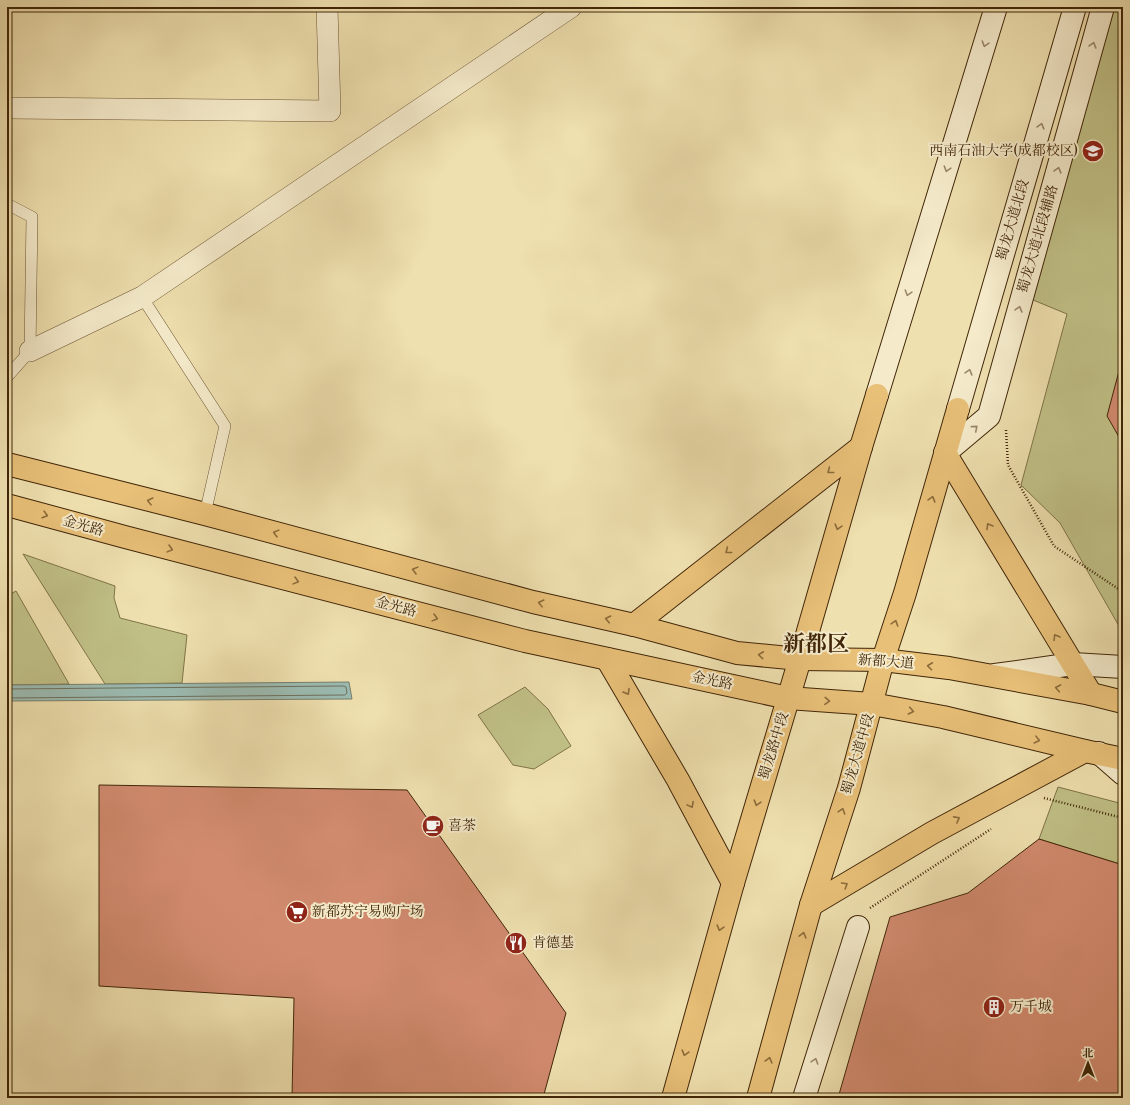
<svg xmlns="http://www.w3.org/2000/svg" width="1130" height="1105" font-family="'Libre Bodoni','Noto Serif SC',serif">
<style>
.green{fill:#c0c086;stroke:#807348}
.water{fill:#9bbbb2;stroke:#777f6e}
.lines{fill:none;stroke-linecap:round;stroke-linejoin:round}
.shore{stroke:#6e705e;stroke-width:1}
.building{fill:#d18a6e;stroke:#412609}
.lane-casing{stroke:#6c5432;stroke-width:12}
.street-casing{stroke:#6c5432;stroke-width:22}
.secondary-casing{stroke:#412609;stroke-width:24}
.primary-casing{stroke:#412609;stroke-width:24}
.path{stroke:#412609;stroke-width:2.5;stroke-dasharray:1 2;stroke-linecap:butt}
.lane{stroke:#f5ebcb;stroke-width:11}
.street{stroke:#f5ebcb;stroke-width:21}
.secondary{stroke:#f5ebcb;stroke-width:22}
.primary{stroke:#e8c078;stroke-width:22}
.oneway{stroke:#9b886a}
.oneway2{stroke:#8c6b3b}
.labels{text-anchor:middle;dominant-baseline:central;stroke-width:4;stroke-linejoin:round;paint-order:stroke}
.poi-label{font-size:14px;fill:#412609;stroke:#f5ebcb;text-anchor:start}
.street-label{font-size:14px;fill:#412609;stroke:#f5ebcb}
.town-label{font-size:22px;font-weight:bold;fill:#412609;stroke:#f5ebcb}
</style>
<rect width="100%" height="100%" fill="#efe0af"/>
<filter id="stains"><feTurbulence type="fractalNoise" baseFrequency=".005" numOctaves="4"/><feColorMatrix values="0 0 0 0 .2 0 0 0 0 .09 0 0 0 0 .02 0 0 0 .5 -.17"/></filter>
<radialGradient id="worn" r=".72"><stop offset=".6" stop-color="#630" stop-opacity="0"/><stop offset="1" stop-color="#630" stop-opacity=".3"/></radialGradient>
<g class="green">
<path d="M1107 7H1123V633L1060 523 1021 485 1067 314 1021 295Z"/>
<path d="M23 554 115 586 114 598 120 618 187 635 182 683 105 684Z"/>
<path d="M16 591 69 684 7 685V596Z"/>
<path d="M525 687 548 709 571 746 534 769 513 765 478 715Z"/>
<path d="M1058 787 1123 804V865L1039 839Z"/>
</g>
<path class="water" d="M349 682 352 699 7 701V685Z"/>
<g class="lines">
<path class="shore" d="M7 689 344 686 346 687 347 693 345 695 7 698"/>
</g>
<g class="building">
<path d="M1123 356V444L1107 416Z"/>
<path d="M99 785 407 790 566 1013 543 1098H292L294 998 99 986Z"/>
<path d="M1039 839 1123 865V1098H838L890 917 968 893Z"/>
</g>
<g class="lines">
<g class="lane-casing">
<g id="lane">
<path d="M7 204 32 217 30 351 7 377"/>
<path d="M142 297 225 426 205 514"/>
</g>
</g>
<g class="street-casing">
<g id="street">
<path d="M7 108 330 111 327 7"/>
<path d="M30 351 142 297 571 7"/>
</g>
</g>
<g class="secondary-casing">
<g id="secondary">
<path d="M877 395 996 7"/>
<path d="M958 409 1075 7"/>
<path d="M945 453 989 416 1103 7"/>
<path d="M995 675 1073 664 1123 667"/>
<path d="M1099 753 1123 774"/>
<path d="M804 1098 858 927"/>
</g>
</g>
<g class="primary-casing">
<g id="primary">
<path d="M945 453 1091 694"/>
<path d="M7 464 205 514 533 602 634 625 737 653 800 659 883 660 949 668 1091 694 1123 702"/>
<path d="M7 505 125 537 525 641 788 698 872 704 943 717 1085 751 1123 759"/>
<path d="M634 625 861 447"/>
<path d="M607 659 678 780 733 883"/>
<path d="M811 905 932 833 1085 751"/>
<path d="M673 1098 733 883 800 659 861 447 877 395"/>
<path d="M758 1098 811 905 849 788 883 660 905 593 958 409"/>
</g>
</g>
<g class="path">
<path d="M1006 430 1008 465 1054 546 1123 592"/>
<path d="M1044 798 1123 818"/>
<path d="M870 908 991 829"/>
</g>
<use href="#lane" class="lane"/>
<use href="#street" class="street"/>
<use href="#secondary" class="secondary"/>
<use href="#primary" class="primary"/>
</g>
<defs><path id="oneway-chevron" d="M-2-3.5L2.5 0L-2 3.5" fill="none" stroke-width="1.6" stroke-linecap="round" stroke-linejoin="round"/></defs>
<g class="oneway">
<use href="#oneway-chevron" transform="translate(985 44) rotate(107)"/>
<use href="#oneway-chevron" transform="translate(1093 45) rotate(-74)"/>
<use href="#oneway-chevron" transform="translate(1041 126) rotate(-74)"/>
<use href="#oneway-chevron" transform="translate(947 169) rotate(107)"/>
<use href="#oneway-chevron" transform="translate(1058 170) rotate(-74)"/>
<use href="#oneway-chevron" transform="translate(908 293) rotate(107)"/>
<use href="#oneway-chevron" transform="translate(1019 309) rotate(-74)"/>
<use href="#oneway-chevron" transform="translate(969 372) rotate(-74)"/>
<use href="#oneway-chevron" transform="translate(975 428) rotate(-40)"/>
<use href="#oneway-chevron" transform="translate(815 1061) rotate(-72)"/>
</g>
<g class="oneway2">
<use href="#oneway-chevron" transform="translate(830 471) rotate(142)"/>
<use href="#oneway-chevron" transform="translate(932 499) rotate(-74)"/>
<use href="#oneway-chevron" transform="translate(150 501) rotate(-166)"/>
<use href="#oneway-chevron" transform="translate(45 515) rotate(16)"/>
<use href="#oneway-chevron" transform="translate(989 526) rotate(-121)"/>
<use href="#oneway-chevron" transform="translate(838 527) rotate(106)"/>
<use href="#oneway-chevron" transform="translate(276 533) rotate(-165)"/>
<use href="#oneway-chevron" transform="translate(170 549) rotate(15)"/>
<use href="#oneway-chevron" transform="translate(728 551) rotate(142)"/>
<use href="#oneway-chevron" transform="translate(415 570) rotate(-165)"/>
<use href="#oneway-chevron" transform="translate(296 581) rotate(15)"/>
<use href="#oneway-chevron" transform="translate(541 603) rotate(-166)"/>
<use href="#oneway-chevron" transform="translate(435 618) rotate(15)"/>
<use href="#oneway-chevron" transform="translate(608 619) rotate(-168)"/>
<use href="#oneway-chevron" transform="translate(895 623) rotate(-72)"/>
<use href="#oneway-chevron" transform="translate(1056 637) rotate(-121)"/>
<use href="#oneway-chevron" transform="translate(761 655) rotate(-174)"/>
<use href="#oneway-chevron" transform="translate(930 666) rotate(-173)"/>
<use href="#oneway-chevron" transform="translate(1058 688) rotate(-169)"/>
<use href="#oneway-chevron" transform="translate(627 692) rotate(60)"/>
<use href="#oneway-chevron" transform="translate(827 701) rotate(3)"/>
<use href="#oneway-chevron" transform="translate(911 711) rotate(11)"/>
<use href="#oneway-chevron" transform="translate(1037 740) rotate(14)"/>
<use href="#oneway-chevron" transform="translate(757 803) rotate(107)"/>
<use href="#oneway-chevron" transform="translate(691 805) rotate(62)"/>
<use href="#oneway-chevron" transform="translate(842 811) rotate(-72)"/>
<use href="#oneway-chevron" transform="translate(957 819) rotate(-28)"/>
<use href="#oneway-chevron" transform="translate(845 885) rotate(-31)"/>
<use href="#oneway-chevron" transform="translate(720 928) rotate(106)"/>
<use href="#oneway-chevron" transform="translate(803 935) rotate(-75)"/>
<use href="#oneway-chevron" transform="translate(685 1053) rotate(106)"/>
<use href="#oneway-chevron" transform="translate(769 1060) rotate(-75)"/>
</g>
<defs>
<g id="university-disc" transform="scale(1.15)"><circle r="9.5" fill="#8f2418" stroke="#f5ebcb"/><path d="M0-5L7-2L0 1L-7-2ZM-4 1L0 2.5L4 1V4Q0 6-4 4Z" fill="#fff"/></g>
<g id="cafe-disc" transform="scale(1.15)"><circle r="9.5" fill="#8f2418" stroke="#f5ebcb"/><path d="M-5.5-4.5H6V0H3Q3 3.5 0 3.5H-2.5Q-5.5 3.5-5.5 0ZM3-3.2v2h1.7v-2ZM-6 4.5H4V6H-6Z" fill="#fff"/></g>
<g id="supermarket-disc" transform="scale(1.15)"><circle r="9.5" fill="#8f2418" stroke="#f5ebcb"/><path d="M-6-5.5h2.5l.6 2H6L4.5 2H-2.5L-4.4-4H-6ZM-1.5 3.2a1.3 1.3 0 1 0 .1 0ZM3 3.2a1.3 1.3 0 1 0 .1 0Z" fill="#fff"/></g>
<g id="restaurant-disc" transform="scale(1.15)"><circle r="9.5" fill="#8f2418" stroke="#f5ebcb"/><path d="M-5-6h1v4h1v-4h1v4h1v-4h1v5L-1.5 .5V6h-2V.5L-5-1ZM5-6V6H3V1.5H1.5Q1.5-4 5-6Z" fill="#fff"/></g>
<g id="building-disc" transform="scale(1.15)"><circle r="9.5" fill="#8f2418" stroke="#f5ebcb"/><path d="M-4-6H4V6H1V3H-1V6H-4ZM-2.5-4.3h1.7v1.8h-1.7ZM.8-4.3h1.7v1.8H.8ZM-2.5-1h1.7V.8h-1.7ZM.8-1h1.7V.8H.8Z" fill="#fff"/></g>
</defs>
<g fill-rule="evenodd">
<use href="#university-disc" x="1093" y="151"/>
<use href="#cafe-disc" x="433" y="826"/>
<use href="#supermarket-disc" x="297" y="912"/>
<use href="#restaurant-disc" x="516" y="943"/>
<use href="#building-disc" x="994" y="1007"/>
</g>
<g class="labels">
<g class="poi-label">
<text x="1078" y="151" text-anchor="end">西南石油大学(成都校区)</text>
<text x="448" y="826">喜茶</text>
<text x="312" y="912">新都苏宁易购广场</text>
<text x="532" y="943">肯德基</text>
<text x="1010" y="1007">万千城</text>
</g>
<g class="street-label">
<text transform="translate(1013 220) rotate(-74)">蜀龙大道北段</text>
<text transform="translate(1038 239) rotate(-74)">蜀龙大道北段辅路</text>
<text transform="translate(83 526) rotate(16)">金光路</text>
<text transform="translate(396 607) rotate(15)">金光路</text>
<text transform="translate(886 662) rotate(4)">新都大道</text>
<text transform="translate(712 681) rotate(12)">金光路</text>
<text transform="translate(774 746) rotate(-73)">蜀龙路中段</text>
<text transform="translate(858 754) rotate(-74)">蜀龙大道中段</text>
</g>
<g class="town-label">
<text x="816" y="644">新都区</text>
</g>
</g>
<rect width="1130" height="1105" fill="none" stroke="#efe0af" stroke-width="24"/>
<rect x="8" y="8" width="1114" height="1089" fill="none" stroke="#412609" stroke-width="2"/>
<rect x="12" y="12" width="1106" height="1081" fill="none" stroke="#412609"/>
<g transform="translate(1088 1063)" stroke="#f5ebcb" stroke-width="3" paint-order="stroke">
<path d="M0-3L7 15L0 10L-7 15Z" fill="#412609"/>
<text y="-6" font-size="11" font-weight="bold" text-anchor="middle" fill="#412609">北</text>
</g>
<rect width="100%" height="100%" filter="url(#stains)"/>
<rect width="100%" height="100%" fill="url(#worn)"/>
</svg>
